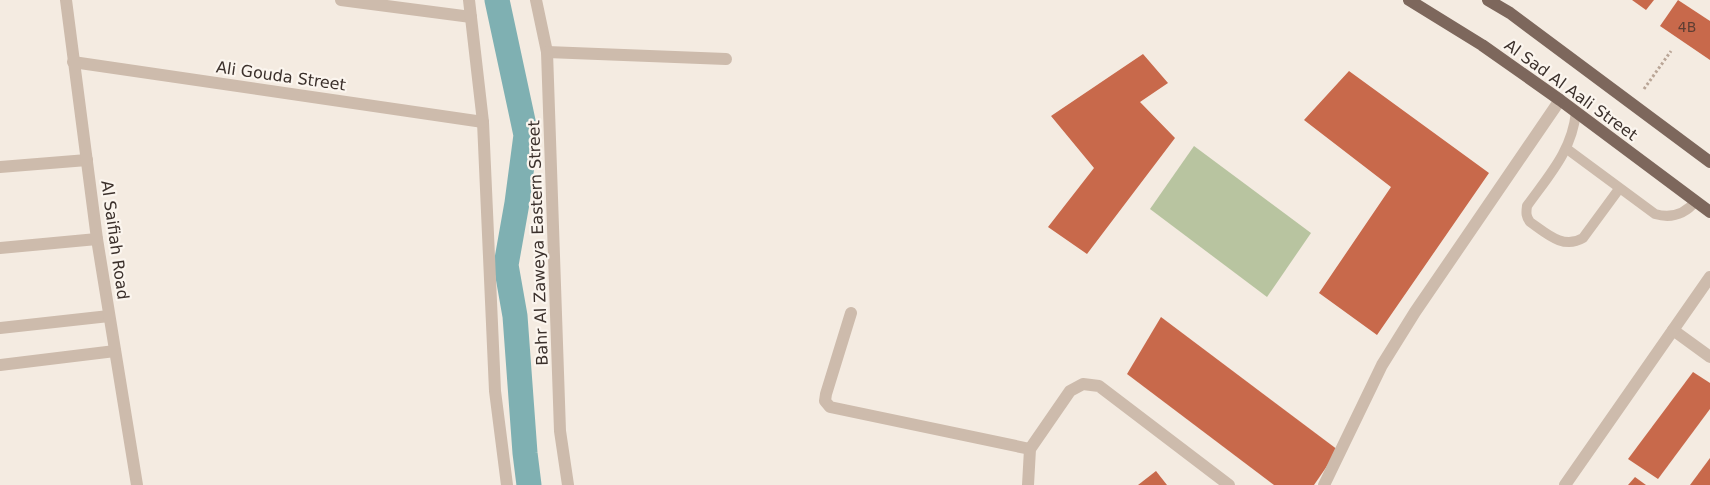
<svg xmlns="http://www.w3.org/2000/svg" width="1710" height="485" font-family="'DejaVu Sans',sans-serif">
<style>
.green{fill:#b8c4a0}
.lines{fill:none;stroke-linecap:round;stroke-linejoin:round}
.canal{stroke:#7fb0b2;stroke-width:25}
.building{fill:#c8694b}
.path{stroke:#b9a596;stroke-width:3;stroke-dasharray:2.5 2.5;stroke-linecap:butt}
.service{stroke:#cdbbac;stroke-width:10}
.minor{stroke:#cdbbac;stroke-width:12}
.tertiary{stroke:#cdbbac;stroke-width:12}
.primary{stroke:#7d675c;stroke-width:12}
.labels{text-anchor:middle;dominant-baseline:central;stroke-width:4.5;stroke-linejoin:round;paint-order:stroke}
.number-label{font-size:14px;fill:#5e3e33}
.street-label{font-size:16px;fill:#3b302b;stroke:#fbf5ee}
</style>
<rect width="100%" height="100%" fill="#f4ebe1"/>
<path class="green" d="M1194 146 1311 233 1267 297 1150 209Z"/>
<g class="lines">
<path class="canal" d="M497 0 526 135 517 203 506 265 515 316 525 453 529 485"/>
</g>
<g class="building">
<path d="M1632 0H1654L1646 10Z"/>
<path d="M1678 0 1710 21V60L1660 26Z"/>
<path d="M1143 54 1168 83 1140 102 1175 138 1087 254 1048 227 1094 168 1051 116Z"/>
<path d="M1349 71 1489 173 1377 335 1319 293 1391 187 1304 120Z"/>
<path d="M1161 317 1338 450 1314 485H1274L1127 374Z"/>
<path d="M1693 372 1710 383V409L1658 479 1628 459Z"/>
<path d="M1710 458V485H1690Z"/>
<path d="M1156 471 1167 485H1138Z"/>
<path d="M1635 477 1646 485H1628Z"/>
</g>
<g class="lines">
<path class="path" d="M1644 89 1671 51"/>
<g class="service">
<path d="M1576 112C1572 151 1549 175 1527 206 1526 213 1526 217 1530 222 1546 233 1563 250 1583 238L1619 189"/>
<path d="M1567 149 1655 214C1672 219 1685 214 1696 201"/>
</g>
<g class="minor">
<path d="M341 0 471 17"/>
<path d="M469 0 483 122 495 391 507 485"/>
<path d="M536 0 547 52 560 431 568 485"/>
<path d="M547 52 726 59"/>
<path d="M73 62 483 122"/>
<path d="M0 167 87 160"/>
<path d="M0 248 97 239"/>
<path d="M851 313 826 394 825 401 830 407 1030 449"/>
<path d="M0 328 109 316"/>
<path d="M1673 330 1710 357"/>
<path d="M0 365 115 351"/>
<path d="M1028 485 1030 449 1070 391 1083 384 1099 386 1229 485"/>
<path d="M1324 485 1382 365 1415 312 1560 100"/>
<path d="M1565 485 1710 277"/>
</g>
<path class="tertiary" d="M66 0 97 239 137 485"/>
<g class="primary">
<path d="M1409 0 1482 45 1560 100 1710 212"/>
<path d="M1488 0 1510 13 1710 162"/>
</g>
</g>
<g class="labels">
<g class="number-label">
<text x="1687" y="27">4B</text>
</g>
<g class="street-label">
<text transform="translate(281 76) rotate(8)">Ali Gouda Street</text>
<text transform="translate(1571 90) rotate(36)">Al Sad Al Aali Street</text>
<text transform="translate(115 240) rotate(82)">Al Saifiah Road</text>
<text transform="translate(538 243) rotate(-92)">Bahr Al Zaweya Eastern Street</text>
</g>
</g>
</svg>
